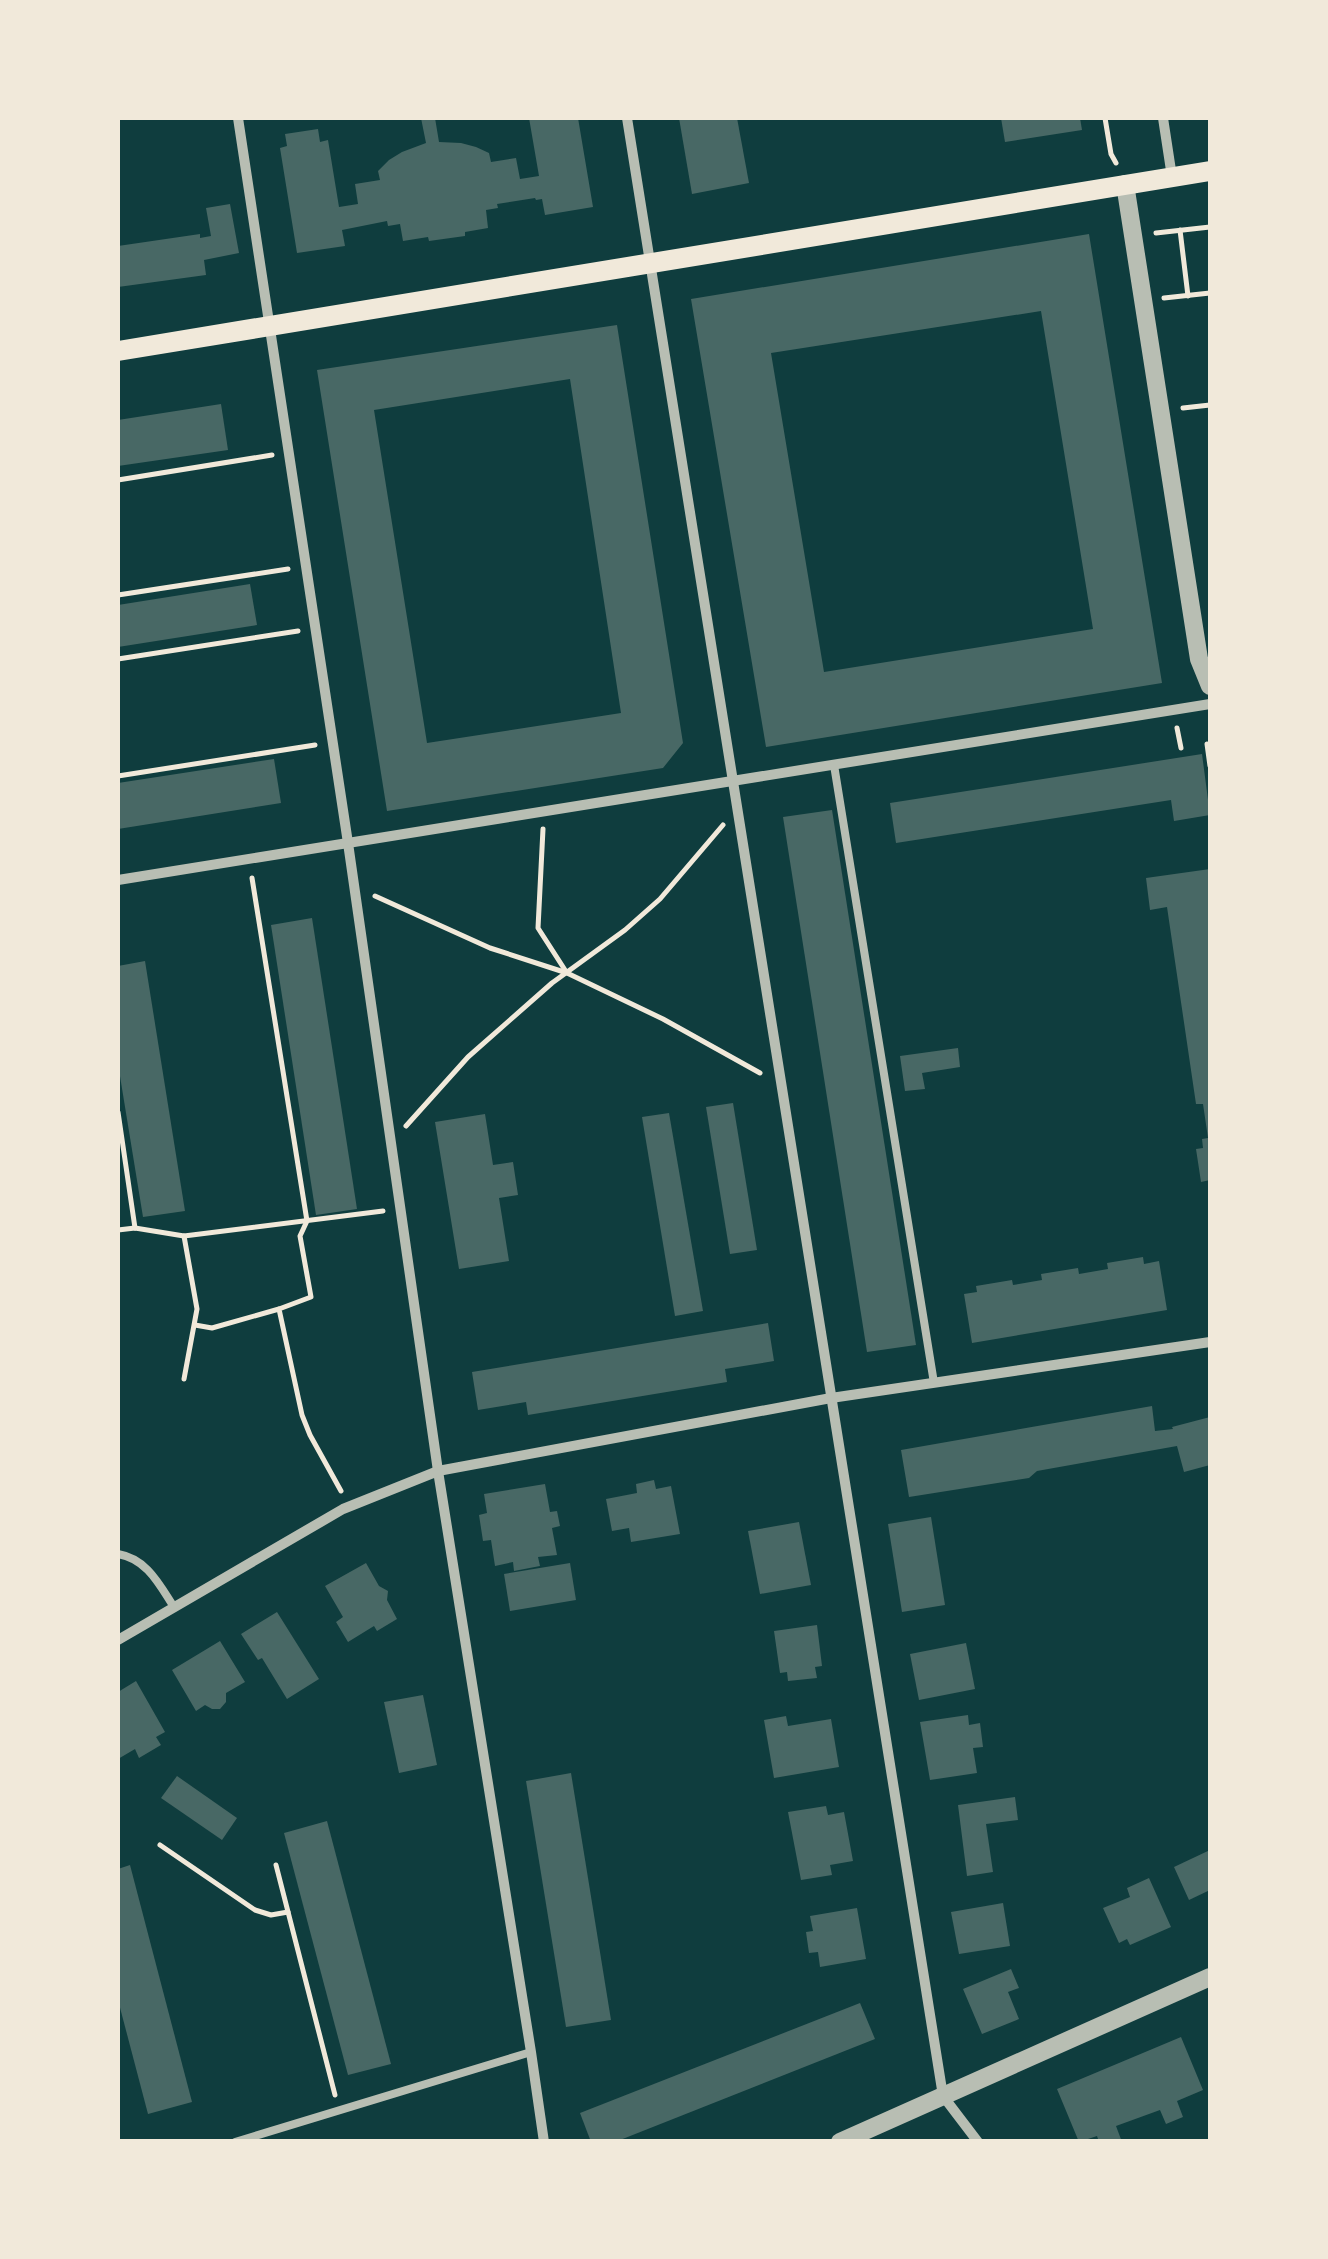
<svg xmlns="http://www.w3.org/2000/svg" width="1328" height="2259" font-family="Rubik,sans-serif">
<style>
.building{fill:#486865;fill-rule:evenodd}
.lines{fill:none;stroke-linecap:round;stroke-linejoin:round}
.path{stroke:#f1e9da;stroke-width:5}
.service{stroke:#b8beb3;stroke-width:8}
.minor{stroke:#b8beb3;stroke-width:10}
.tertiary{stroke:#b8beb3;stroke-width:18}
.secondary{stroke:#f1e9da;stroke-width:20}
</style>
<rect width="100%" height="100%" fill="#0f3d3e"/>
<g class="building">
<path d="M421 118H435L439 142 461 143 476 147 489 153 491 162 516 158 520 179 539 176 529 118H578L593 207 545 215 542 199 536 200 535 198 497 204 498 208 486 210 488 228 465 232V236L429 241 428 237 403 241 400 224 388 226 387 221 342 230 345 246 297 253 280 148 287 146 285 134 318 129 320 142 328 140 339 207 358 204 355 184 380 180 378 171 389 160 402 152 426 143Z"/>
<path d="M679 118H737L749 183 692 194Z"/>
<path d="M1001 118H1080L1082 130 1005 142Z"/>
<path d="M230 204 239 253 204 260 206 275 118 287V246L200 234V238L211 236 206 208Z"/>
<path d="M1089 234 1162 683 766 747 691 299ZM1041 311 1093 629 824 672 771 353Z"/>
<path d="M617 325 683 743 663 768 387 811 317 370ZM570 379 621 713 427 743 374 410Z"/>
<path d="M221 404 228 450 118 466V420Z"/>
<path d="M250 584 257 625 118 647V605Z"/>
<path d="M1202 754 1210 815 1174 821 1171 800 896 843 890 803Z"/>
<path d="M274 759 281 803 118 829V783Z"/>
<path d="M832 810 916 1345 867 1352 783 817Z"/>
<path d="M1210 869V1180L1201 1182 1196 1149 1203 1148 1202 1139 1208 1138 1203 1104H1196L1167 907 1150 910 1146 878Z"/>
<path d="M312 918 357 1209 316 1215 271 925Z"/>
<path d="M145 961 185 1211 143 1217 118 1064V966Z"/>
<path d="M958 1048 960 1067 922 1073 925 1089 905 1091 900 1056Z"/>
<path d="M733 1103 757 1250 730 1254 706 1107Z"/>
<path d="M669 1113 703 1311 675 1316 642 1117Z"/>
<path d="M485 1114 493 1165 513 1162 518 1195 499 1198 509 1261 459 1269 435 1122Z"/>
<path d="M1143 1257 1144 1264 1159 1261 1167 1310 972 1343 964 1294 977 1292 976 1286 1012 1280 1013 1285 1042 1280 1041 1274 1078 1268 1079 1274 1108 1269 1107 1263Z"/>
<path d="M768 1323 774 1361 725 1369 727 1382 528 1415 526 1402 478 1410 472 1372Z"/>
<path d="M1152 1406 1155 1431 1173 1429 1172 1427 1210 1417V1465L1184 1472 1177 1446 1037 1471 1029 1478 909 1497 901 1450Z"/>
<path d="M654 1480 656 1489 671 1486 680 1534 631 1542 629 1528 612 1531 606 1499 637 1493 636 1484Z"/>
<path d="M545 1484 550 1512 557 1511 560 1526 552 1528 557 1555 538 1557 540 1566 514 1571 513 1562 495 1566 491 1540 483 1541 479 1515 487 1513 484 1494Z"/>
<path d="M931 1517 945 1605 902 1612 888 1524Z"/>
<path d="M799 1522 811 1585 760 1594 748 1531Z"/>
<path d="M366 1563 379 1586 388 1591 387 1600 397 1619 377 1631 374 1626 348 1642 336 1622 343 1617 325 1586Z"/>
<path d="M570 1563 576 1600 510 1611 504 1574Z"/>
<path d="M277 1612 319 1679 287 1699 262 1658 258 1660 241 1634Z"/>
<path d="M817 1625 822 1666 815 1667 817 1678 788 1681 787 1672 780 1673 774 1631Z"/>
<path d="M220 1641 245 1682 226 1693V1702L220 1709H212L205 1705 196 1711 172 1670Z"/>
<path d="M966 1643 975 1689 919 1700 910 1654Z"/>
<path d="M136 1681 165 1732 156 1737 161 1745 139 1758 135 1749 118 1759V1692Z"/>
<path d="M423 1695 437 1765 399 1773 384 1702Z"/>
<path d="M968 1715 969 1725 980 1723 983 1747 973 1748 977 1773 930 1780 920 1722Z"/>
<path d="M786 1716 788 1726 831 1719 839 1767 774 1778 764 1720Z"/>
<path d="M571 1773 611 2020 566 2027 526 1781Z"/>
<path d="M177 1776 237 1818 222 1840 161 1798Z"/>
<path d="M1015 1797 1018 1820 986 1824 993 1872 967 1876 958 1805Z"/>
<path d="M826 1806 828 1815 844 1812 853 1861 830 1865 832 1875 801 1880 788 1812Z"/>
<path d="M327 1821 391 2064 348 2075 284 1833Z"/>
<path d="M1210 1850V1890L1189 1900 1174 1867Z"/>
<path d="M130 1865 192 2102 148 2114 118 2000V1869Z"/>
<path d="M1149 1878 1171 1927 1130 1945 1127 1939 1119 1943 1103 1908 1130 1897 1127 1888Z"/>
<path d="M1003 1903 1010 1946 959 1954 951 1912Z"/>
<path d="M857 1908 866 1959 820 1967 818 1952 809 1953 806 1932 813 1931 810 1916Z"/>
<path d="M1011 1969 1019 1988 1008 1992 1019 2019 982 2034 963 1989Z"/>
<path d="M860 2003 875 2039 615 2142H591L580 2113Z"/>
<path d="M1181 2037 1203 2090 1177 2101 1183 2117 1166 2124 1160 2110 1116 2126 1122 2142H1099L1097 2136 1079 2142 1057 2089Z"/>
</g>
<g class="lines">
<g class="path">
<path d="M1105 118 1111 154 1116 163"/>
<path d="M1180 230 1188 296"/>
<path d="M1156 233 1210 227"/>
<path d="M1164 298 1210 293"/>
<path d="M1183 408 1210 405"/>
<path d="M118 480 272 455"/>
<path d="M118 595 288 569"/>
<path d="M118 659 298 631"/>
<path d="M1177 728 1181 748"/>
<path d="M1207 744 1210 766"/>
<path d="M118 776 315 745"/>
<path d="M543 829 538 928 565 970"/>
<path d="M252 878 307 1221 300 1236 311 1297 279 1309 302 1415 310 1435 341 1491"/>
<path d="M375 896 490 948 567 973 663 1019 760 1073"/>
<path d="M118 1112 135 1228"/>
<path d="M406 1126 468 1057 552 983 625 930 660 899 723 825"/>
<path d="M118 1230 135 1228 184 1236 383 1211"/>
<path d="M184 1236 197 1309 184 1379"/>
<path d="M195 1325 212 1328 279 1309"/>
<path d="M160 1845 255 1910 271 1915 288 1912"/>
<path d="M276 1865 335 2095"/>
</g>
<g class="service">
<path d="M834 765 934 1383"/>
<path d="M118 1554C147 1559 159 1584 174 1607"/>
<path d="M235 2142 531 2052"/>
</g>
<g class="minor">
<path d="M238 118 348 843 438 1471 531 2052 544 2142"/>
<path d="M627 118 943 2096 978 2142"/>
<path d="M1163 118 1172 177"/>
<path d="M118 880 1210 704"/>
<path d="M118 1640 343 1509 438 1471 831 1398 1210 1342"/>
</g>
<g class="tertiary">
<path d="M1125 184 1199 659 1210 686"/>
<path d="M840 2142 1210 1977"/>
</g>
<path class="secondary" d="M118 351 1210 171"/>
</g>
<rect width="1328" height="2259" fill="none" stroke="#f1e9da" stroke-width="240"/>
</svg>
